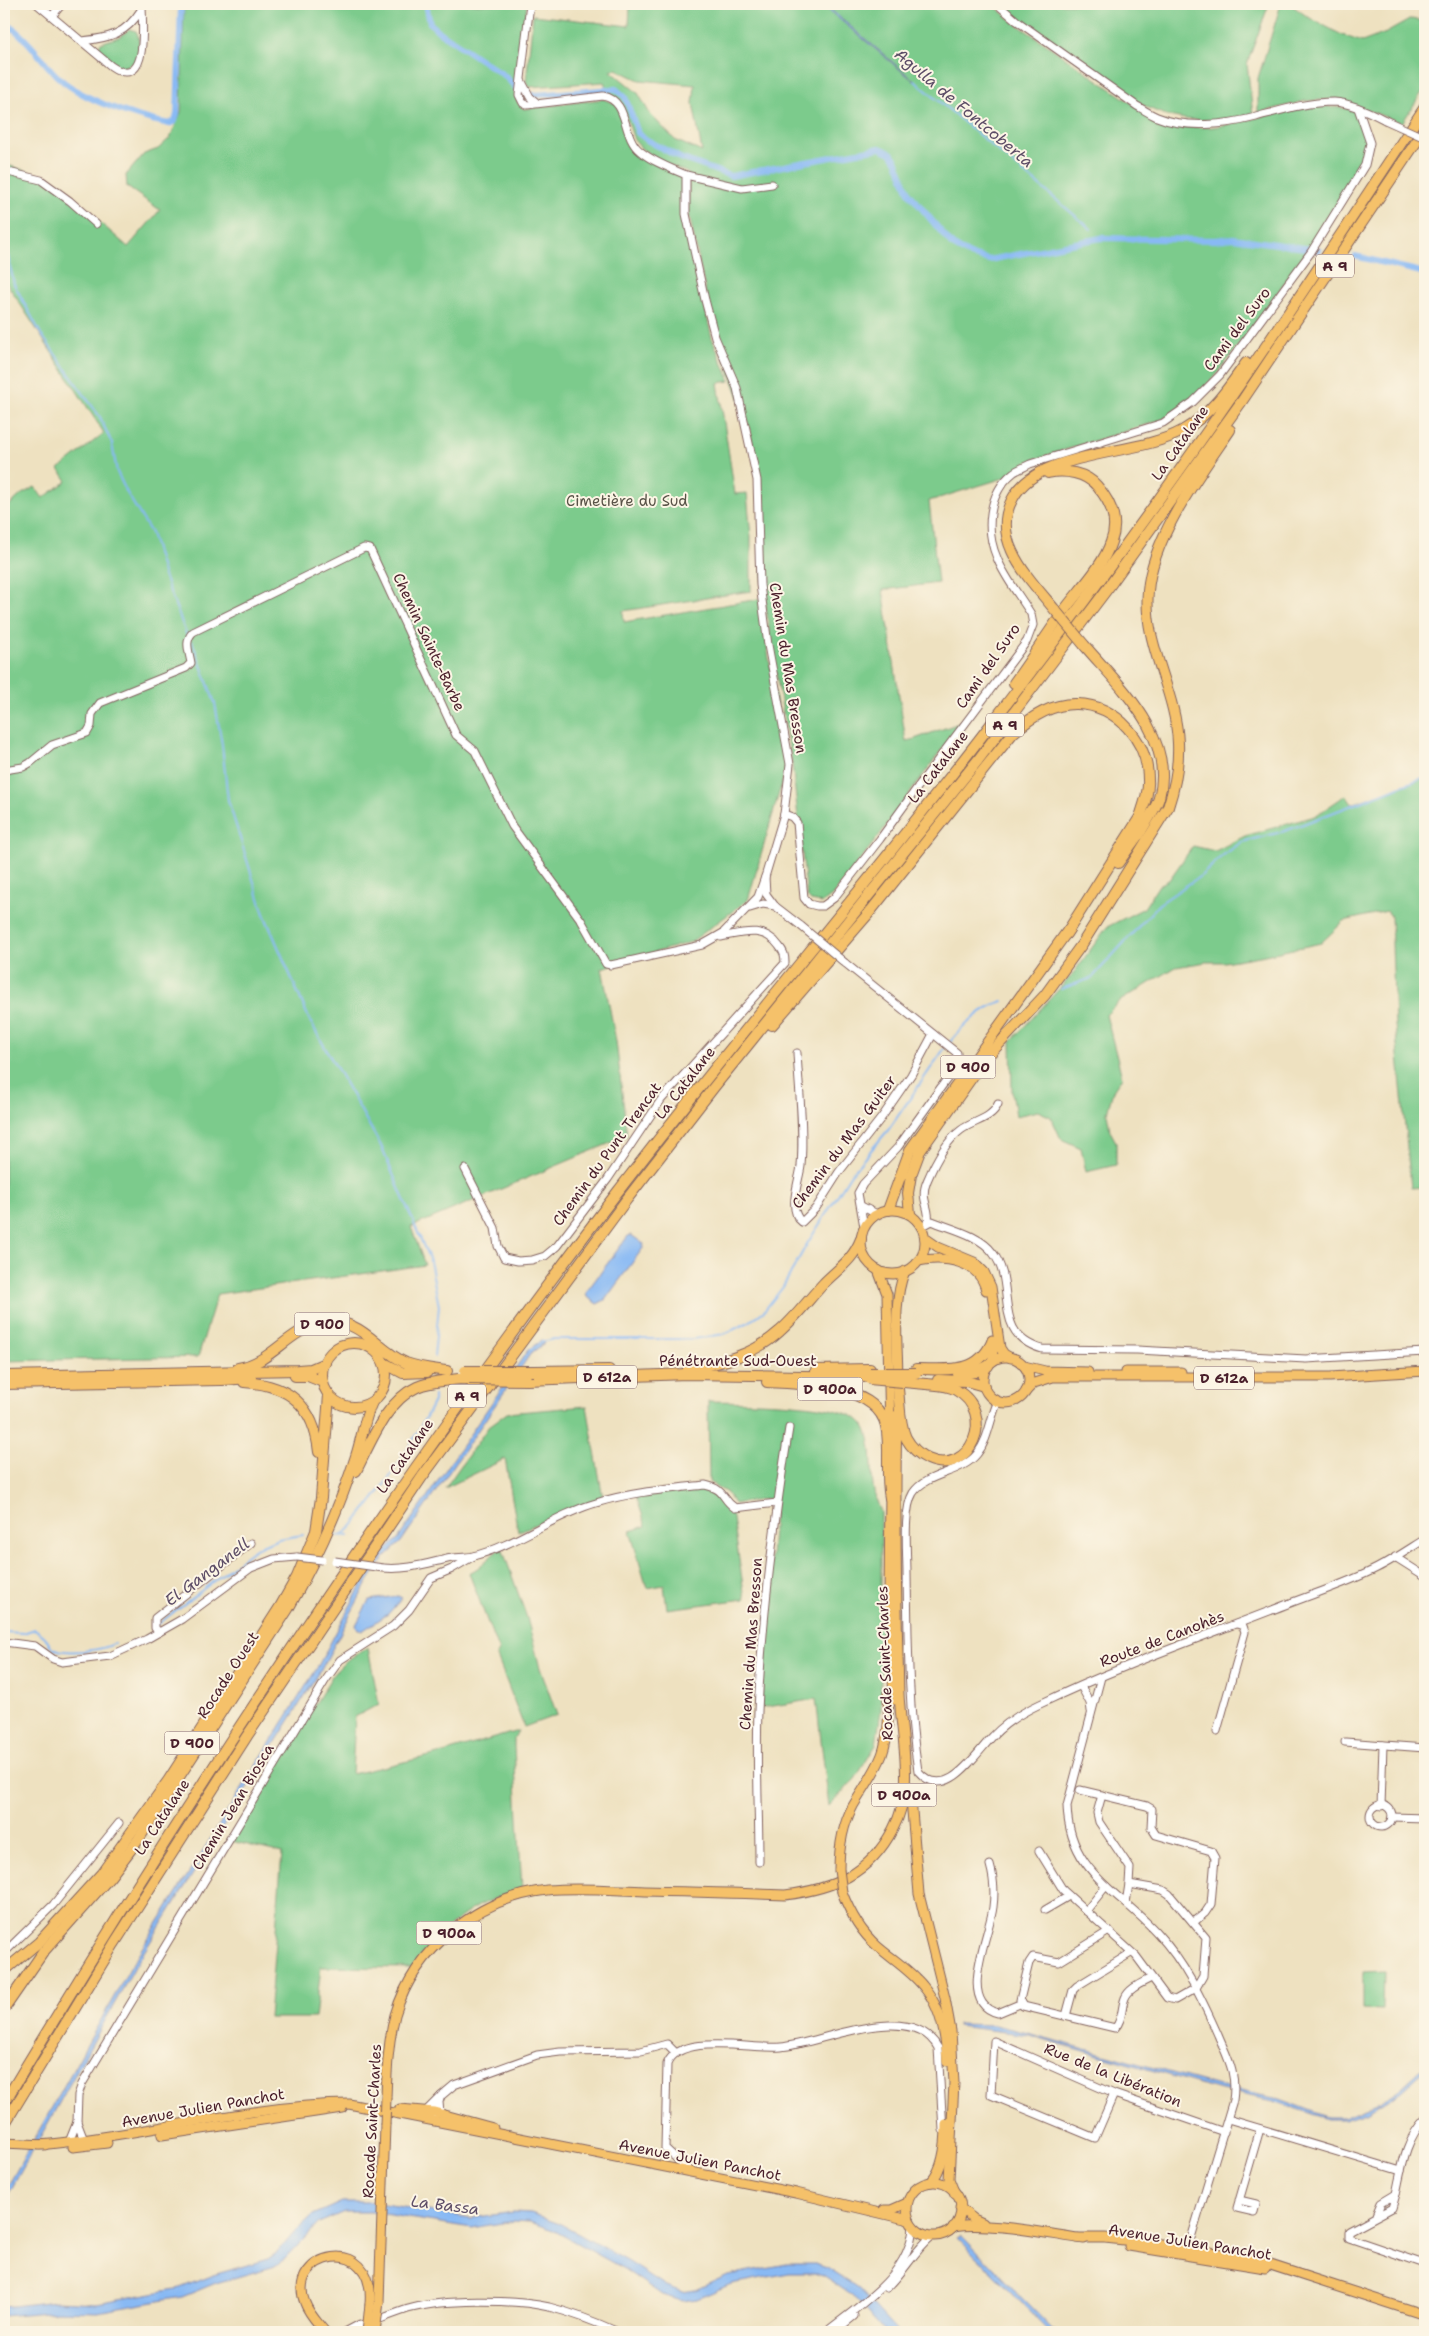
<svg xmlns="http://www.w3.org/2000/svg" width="1429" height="2336" font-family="'Shantell Sans',sans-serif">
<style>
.green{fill:#7bcb8c;stroke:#62755c;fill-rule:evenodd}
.water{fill:#88b9f4;stroke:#696c90}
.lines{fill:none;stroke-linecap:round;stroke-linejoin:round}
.stream{stroke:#88b9f4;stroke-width:2}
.canal{stroke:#88b9f4;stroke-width:6}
.minor-casing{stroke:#83635f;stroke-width:9}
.major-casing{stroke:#83635f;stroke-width:11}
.highway-casing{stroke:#83635f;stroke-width:12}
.minor{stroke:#fff;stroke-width:7}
.major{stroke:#f5c16b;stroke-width:9}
.highway{stroke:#f5c16b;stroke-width:10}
.minor-bridge-casing{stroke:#83635f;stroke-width:9;stroke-linecap:butt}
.major-bridge-casing{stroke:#83635f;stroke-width:11;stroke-linecap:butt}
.highway-bridge-casing{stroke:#83635f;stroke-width:12;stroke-linecap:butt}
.minor-bridge{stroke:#fff;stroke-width:7}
.major-bridge{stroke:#f5c16b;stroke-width:9}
.highway-bridge{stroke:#f5c16b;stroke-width:10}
.labels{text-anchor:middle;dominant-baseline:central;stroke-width:4;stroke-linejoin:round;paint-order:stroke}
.shield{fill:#fcf5e5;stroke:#7f5f63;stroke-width:1}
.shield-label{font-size:14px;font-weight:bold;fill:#4a1f2b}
.street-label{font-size:15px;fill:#4a1f2b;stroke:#fcf5e5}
.park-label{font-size:15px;fill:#595348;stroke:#fcf5e5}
.water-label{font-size:16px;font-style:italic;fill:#5d4d67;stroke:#fcf5e5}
</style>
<rect width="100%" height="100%" fill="#fcf5e5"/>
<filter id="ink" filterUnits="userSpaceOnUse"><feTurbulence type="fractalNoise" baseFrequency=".02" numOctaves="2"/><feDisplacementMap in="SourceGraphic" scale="10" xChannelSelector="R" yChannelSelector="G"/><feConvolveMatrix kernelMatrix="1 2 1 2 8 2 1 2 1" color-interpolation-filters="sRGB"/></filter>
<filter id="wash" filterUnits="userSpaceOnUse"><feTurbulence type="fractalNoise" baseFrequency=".0096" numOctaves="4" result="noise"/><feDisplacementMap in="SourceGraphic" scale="20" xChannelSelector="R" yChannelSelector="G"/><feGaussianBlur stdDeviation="1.12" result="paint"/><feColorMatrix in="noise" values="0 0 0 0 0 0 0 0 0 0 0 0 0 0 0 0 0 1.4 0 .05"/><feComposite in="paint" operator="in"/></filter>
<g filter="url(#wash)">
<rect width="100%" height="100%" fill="#eee1c0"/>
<g class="green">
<path d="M184 4H527L515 92 518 103 524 109 603 99 616 104 629 142 638 153 683 176V214L712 338 730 381 718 383 735 494 747 493 751 537V591L623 611 624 622 759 599 787 765 748 900 691 942 602 968 616 1041 627 1136 411 1227 425 1265 217 1294 198 1357 4 1361V510L22 494 35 487 43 498 67 481 59 469 104 433 4 279V164L49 178 128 247 160 210 127 187 126 175 144 154 158 149 170 138 181 112Z"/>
<path d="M630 4H992L1015 23 1156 120C1174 125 1194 129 1213 127 1264 120 1305 97 1357 111L1367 143 1363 164 1308 251 1218 373 1191 400 1162 420 1029 461 1004 478 929 501 938 583 883 590 906 742 962 722 878 837 832 896 822 903 811 901 807 897 792 764 771 645 763 584 760 479 748 423 717 336 707 299 689 214 688 173 664 163 642 149 634 140 621 101 609 94 604 82 529 87 526 82 533 15 629 26ZM616 69 639 80 695 85 693 103 702 152 675 140 650 114 638 93 611 71Z"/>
<path d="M1002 4H1269L1247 64 1253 115C1208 121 1180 126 1139 103L1019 19Z"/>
<path d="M1281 4H1290L1308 17 1342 35 1362 42 1386 33 1411 19 1425 21V88L1402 123 1337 99 1305 101 1258 113V78Z"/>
<path d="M129 29 136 31C141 39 139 54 135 62L122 68 103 55 98 48 101 43 121 36Z"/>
<path d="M1425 778V1187L1411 1188 1395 1025 1391 916 1387 911 1344 921 1321 943 1260 956 1224 962H1206L1176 967 1120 1001 1106 1015 1122 1077 1113 1091 1107 1113 1110 1131 1116 1142V1165L1086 1172 1081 1148 1061 1139 1051 1117 1038 1111 1016 1116 1012 1091 1011 1041 1072 975 1107 927 1144 908 1159 885 1169 880 1193 846 1215 851 1245 836 1315 816 1346 795 1352 804Z"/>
<path d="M708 1401C739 1402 843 1400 862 1423 874 1437 871 1469 873 1486 874 1495 878 1504 881 1512V1710L876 1745 855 1779 829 1806 816 1699 761 1708 775 1498 734 1504 727 1493 709 1482Z"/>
<path d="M587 1406 603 1498 560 1513 518 1532 505 1459 445 1488 489 1426 507 1413Z"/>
<path d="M705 1487 716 1490 732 1512 745 1599 667 1609 664 1585 647 1588 630 1531 646 1526 636 1496Z"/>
<path d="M502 1548 527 1618 540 1668 557 1715 524 1727 496 1654 499 1652 469 1573C483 1567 489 1555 502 1548Z"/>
<path d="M368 1648 379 1704 355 1717 352 1774 443 1753 518 1731 514 1738V1747L522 1890C464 1906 450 1923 413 1968L321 1967 315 2018H269L282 1853 231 1841 334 1673 347 1660Z"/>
<path d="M1384 1971 1383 2010 1363 2009V1972Z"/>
</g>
<g class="water">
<path d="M821 4H824L915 81V82Z"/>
<path d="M631 1235 644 1244 643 1248 605 1300 597 1304 586 1296 587 1291 628 1236Z"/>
<path d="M542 1340 545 1343 531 1353 401 1542 385 1557 367 1583 321 1670 137 1963 4 2202V2193L134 1961 317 1668 364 1580 382 1554 398 1539 528 1350Z"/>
<path d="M398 1596 402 1598 388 1614 362 1631 358 1629 356 1625 369 1600Z"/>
<path d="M958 2024 994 2025 1024 2032 1230 2089 1279 2099 1327 2117H1344L1377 2103 1404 2085 1425 2066V2070L1400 2092 1366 2112 1345 2119H1327L1273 2101 1217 2089 1029 2035 958 2026Z"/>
<path d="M342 2202H372L471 2218 514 2212 531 2213 557 2222 629 2262 666 2286 682 2292 695 2290 728 2275 787 2264H815L827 2268 858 2288 898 2332H884L852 2295 823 2276 813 2273H788L731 2284 697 2299 682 2301 662 2295 624 2269 553 2230 529 2222 514 2221 472 2228 371 2212H344L319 2223 285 2259 272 2267 216 2283 182 2297 97 2312 57 2311 4 2316V2307L56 2301 97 2303 180 2288 213 2275 268 2259 278 2252 293 2234 313 2215Z"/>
<path d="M961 2235 1053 2330 1057 2332H1050L957 2237Z"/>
</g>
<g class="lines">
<g class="stream">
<path d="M915 81 1091 229"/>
<path d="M4 226 5 243 14 284 41 334 100 417 112 444 117 472 127 493 151 533 164 576 187 636"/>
<path d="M192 641 215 703 222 745 228 800 264 914 310 1021 381 1146 430 1261 439 1306 434 1356"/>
<path d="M1061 989 1092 978 1159 904 1202 875 1222 856 1242 842 1285 831 1425 777"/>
<path d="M950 1042C965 1024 981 1008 1003 1001"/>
<path d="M542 1342 554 1339H694L724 1334 749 1322 764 1311 783 1287 807 1244 851 1174 889 1129 944 1049"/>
<path d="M334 1535 349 1536"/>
<path d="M341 1535C351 1530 356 1522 362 1514 391 1479 414 1441 434 1401V1395"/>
<path d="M157 1625 255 1549 278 1539 303 1535"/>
<path d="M4 1632 23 1633 35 1629 45 1637 51 1647C63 1655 103 1651 115 1643"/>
</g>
<g class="canal">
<path d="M426 4 430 23 438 31 505 76 517 89"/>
<path d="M4 28 11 27C31 41 42 62 59 78 85 101 135 117 169 124L175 121 177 114 181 4"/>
<path d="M534 95 616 89 625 97 638 133 647 140 680 158 731 176 880 148 891 153 897 162 909 193 952 245 970 255 989 260 1101 238 1215 240 1233 238 1319 250"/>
<path d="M1355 256 1425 273"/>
</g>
</g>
</g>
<g filter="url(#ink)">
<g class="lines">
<g class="minor-casing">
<g id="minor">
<path d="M37 4 111 66C150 93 142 23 142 4"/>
<path d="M530 4 519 95 523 103 527 105 603 96C630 101 621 136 640 151 653 162 670 168 686 175V214L705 300 715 337 737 388 757 480 760 585 768 645 790 764 784 814 765 877 766 894 775 906 801 926"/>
<path d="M997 4 1017 21 1137 106C1144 110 1150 114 1157 117 1186 129 1226 125 1256 117 1282 110 1307 102 1334 102 1351 103 1370 112 1385 120"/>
<path d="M52 16 62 4"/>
<path d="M82 41C110 38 126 34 141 10"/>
<path d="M522 82 530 97 537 103"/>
<path d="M4 171 41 180 70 201 96 224"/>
<path d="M686 175 742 188 772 184"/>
<path d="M4 770 23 767 30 763 52 745 87 733 91 726 92 714 100 703 186 668 191 663C189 651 184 641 193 632L364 548 370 549 456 735 475 751 512 826 581 920 606 964 611 965 702 945 723 933 758 897 765 877"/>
<path d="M784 814 792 817 797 823 804 898 809 904 817 906H823L834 898 880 839 925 777 1027 641 1033 625 1031 614C1020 596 1005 578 997 558 985 530 988 493 1013 473 1018 469 1025 467 1030 464L1163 423 1193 402 1220 375 1311 252 1365 165 1370 143 1358 108"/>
<path d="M750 908 763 904 775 906"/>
<path d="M845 963 957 1053V1065L898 1147 863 1184 858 1193 864 1227"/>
<path d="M797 1053C799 1090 804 1129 801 1166 799 1182 787 1211 802 1222L816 1208 839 1172 882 1117 911 1075 933 1034"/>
<path d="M465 1169 495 1228 498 1246 504 1258 518 1261 532 1260 545 1256 557 1246 608 1179 661 1100 785 963C785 955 784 952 779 946 764 925 742 933 721 937"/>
<path d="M861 1206 877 1214"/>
<path d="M928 1222C931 1207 919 1200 927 1181 935 1162 945 1142 961 1130 973 1121 992 1119 998 1104"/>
<path d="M921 1227 932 1221C951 1229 980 1235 993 1253 1018 1285 990 1334 1042 1349L1137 1350 1306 1359 1425 1352"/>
<path d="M998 1401C990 1418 989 1439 977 1454 961 1474 927 1472 913 1493 903 1509 907 1553 907 1573 908 1639 908 1705 918 1771 946 1804 975 1754 993 1736 1006 1722 1023 1712 1040 1704 1119 1666 1203 1637 1285 1605 1316 1593 1348 1583 1377 1568 1393 1560 1409 1549 1425 1539"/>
<path d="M1395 1557 1425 1576"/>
<path d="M383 1568C406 1570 425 1564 447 1559 455 1557 465 1558 473 1556 515 1546 554 1515 596 1503 631 1492 669 1489 705 1485 727 1490 720 1498 735 1508L777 1503"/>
<path d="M159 1632 155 1628V1618L251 1543"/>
<path d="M4 1642 35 1646 53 1659 62 1662 110 1656 147 1639 182 1619 251 1568 274 1559 297 1557"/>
<path d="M1101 1677 1067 1806C1069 1872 1118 1890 1158 1934 1185 1963 1202 1999 1218 2035 1228 2059 1237 2073 1233 2100L1187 2252"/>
<path d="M1081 1686 1090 1703 1091 1711"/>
<path d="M1217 1731 1245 1632 1243 1626 1237 1624"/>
<path d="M1345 1742 1425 1748"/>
<path d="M1080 1790 1147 1806 1152 1809 1151 1827 1156 1835 1211 1851 1215 1858 1211 1904 1205 1913 1194 1922"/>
<path d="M1102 1795 1097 1813 1099 1822 1130 1868 1129 1884"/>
<circle cx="1381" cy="1816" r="11"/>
<path d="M1381 1806 1383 1745"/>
<path d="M1392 1817 1425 1818"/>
<path d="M1039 1851 1063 1890 1136 1956 1167 1998 1175 2000 1196 1988 1203 1976 1206 1938 1169 1894 1163 1890 1129 1884 1126 1903"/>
<path d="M759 1862C759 1812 756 1761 758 1711 762 1616 774 1522 789 1428"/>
<path d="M990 1865C994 1879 995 1892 993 1907 990 1934 956 2004 998 2013L1022 2003"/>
<path d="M1045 1910 1069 1896"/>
<path d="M1086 1911 1106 1886"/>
<path d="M4 1953 53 1905 119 1823"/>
<path d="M1022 2003 1023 2006 1115 2028C1123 2020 1121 2008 1125 1998 1129 1988 1142 1983 1151 1978"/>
<path d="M1022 2003 1020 2000 1029 1963 1033 1957 1059 1962 1109 1931"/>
<path d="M1066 2016 1073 1990 1077 1986 1131 1953"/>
<path d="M1114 2094 1095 2138 991 2095 994 2041 1114 2094 1224 2132"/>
<path d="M441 2096 454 2085 537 2055 560 2052 641 2051 667 2044 675 2052"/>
<path d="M439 2107 432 2116 426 2111 441 2096 439 2102 440 2113"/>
<path d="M1228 2119 1401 2171"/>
<path d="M77 2122 78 2095 82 2084 325 1681 340 1660 393 1626 409 1610 431 1578 452 1569 474 1556"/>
<path d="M69 2142 77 2122 84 2140"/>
<path d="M691 2172 665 2148 667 2064C681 2032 752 2050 781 2047 823 2043 912 1999 938 2048L943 2130"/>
<path d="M1396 2194C1402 2167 1405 2140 1425 2119"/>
<path d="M1239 2200 1256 2204 1254 2212 1237 2208 1260 2129"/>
<path d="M1376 2215 1381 2203 1396 2194 1392 2208 1349 2231V2238L1425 2264"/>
<path d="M887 2288C904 2272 914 2251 932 2236"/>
<path d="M345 2332 360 2324 364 2325C378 2320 393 2314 408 2309 443 2299 513 2299 549 2307 573 2313 596 2322 618 2332"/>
<path d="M826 2332C861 2304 910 2275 913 2226"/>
<path d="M834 2332 854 2316"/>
</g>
</g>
<g class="major-casing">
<g id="major">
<circle cx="893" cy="1242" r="32"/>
<path d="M925 1238 938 1247 974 1262 984 1272 991 1287 1000 1348 1004 1354 1011 1358"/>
<path d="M918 1261C944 1256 979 1260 986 1290"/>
<path d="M878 1270 887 1294 890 1433"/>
<path d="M992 1340 993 1361"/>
<circle cx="1006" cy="1380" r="23"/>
<path d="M1024 1366 1045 1371 1088 1372"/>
<path d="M1126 1372H1181"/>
<path d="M898 1380C898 1347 892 1301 905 1271"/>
<path d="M1026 1391 1034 1383 1053 1377H1330L1425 1371"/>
<path d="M890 1491 889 1598 894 1700"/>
<path d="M910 1787 919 1894 945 1998 951 2031 954 2083 949 2179 955 2194"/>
<path d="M839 1870C839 1847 842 1826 853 1806 863 1789 875 1773 882 1755 889 1735 889 1714 888 1693"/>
<path d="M842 1892C850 1913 860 1931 877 1946 892 1959 910 1970 923 1986 941 2007 946 2035 947 2061"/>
<path d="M386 2098C387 2070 388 2042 395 2015 415 1948 478 1898 547 1890 579 1887 613 1890 645 1891 692 1892 739 1893 785 1895 833 1889 870 1874 893 1829 914 1791 903 1747 900 1707 898 1690 899 1674 898 1658 896 1577 895 1496 897 1415"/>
<path d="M400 2109 434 2112 493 2128"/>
<path d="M162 2135 342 2108"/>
<path d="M4 2143 45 2145"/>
<path d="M39 2145C143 2136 245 2105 349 2104L796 2193 909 2220"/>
<path d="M73 2147 107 2143"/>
<path d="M931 2182C944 2168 946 2144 946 2124"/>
<circle cx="934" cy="2209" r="27"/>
<path d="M960 2208 974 2219 983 2223"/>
<path d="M884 2210H891L907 2203"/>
<path d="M953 2227C988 2221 1048 2234 1084 2239"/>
<path d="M1078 2238H1105L1161 2244 1252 2259 1425 2315"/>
<path d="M1129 2246 1265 2268"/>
<path d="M379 2302 385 2125"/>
<path d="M325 2332C318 2323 309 2314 305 2303 285 2253 376 2231 370 2304"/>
</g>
</g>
<g class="highway-casing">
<g id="highway">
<path d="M1055 610C1030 579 989 540 1013 498 1040 449 1135 457 1182 431 1210 415 1228 389 1246 363"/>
<path d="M1085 646C1120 687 1176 737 1159 798 1155 811 1145 823 1139 835"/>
<path d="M1014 683C1032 658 1048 633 1066 608 1081 588 1103 566 1111 542 1119 521 1111 502 1097 486 1086 473 1065 469 1048 473"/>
<path d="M1118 863 1141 831"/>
<path d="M772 1025 869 913 1013 733C1031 717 1052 703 1077 704 1117 705 1148 741 1148 780 1149 792 1144 805 1140 817L1066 934"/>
<path d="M888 1210 910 1150 1069 929"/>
<path d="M910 1214 908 1193 911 1175 920 1151 984 1060 1045 995 1082 944 1168 807C1175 786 1179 765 1178 743 1176 690 1143 645 1148 591 1152 537 1200 474 1230 430"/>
<circle cx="354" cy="1375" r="32"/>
<path d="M384 1363 403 1373 427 1372"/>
<path d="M238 1368C269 1364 287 1332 318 1324 361 1314 374 1349 406 1363 419 1368 433 1369 447 1371"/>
<path d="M688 1369C722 1363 754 1355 780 1331 796 1317 809 1299 824 1283 839 1268 853 1260 861 1239"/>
<path d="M916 1369C948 1369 977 1375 992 1342"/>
<path d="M816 1370 870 1369"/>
<path d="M534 1371 609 1370"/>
<path d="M958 1374 975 1372 988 1366"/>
<path d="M4 1376 298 1370 311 1369 325 1363"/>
<path d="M295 1376H308L323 1382"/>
<path d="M527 1380 687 1374 869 1377"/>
<path d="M938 1380 966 1381 984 1386"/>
<path d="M244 1382C290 1385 314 1406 319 1452"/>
<path d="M767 1382C801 1384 877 1384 886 1426 891 1448 885 1474 890 1498"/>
<path d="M4 1384 222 1380 251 1378"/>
<path d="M898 1389C900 1405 899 1423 906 1438 911 1447 918 1454 928 1459 970 1478 998 1413 956 1390 948 1385 936 1385 926 1384"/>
<path d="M356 1471C371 1442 386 1401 417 1387 430 1381 445 1381 459 1379"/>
<path d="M4 1971 39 1942 102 1873 168 1781 280 1607 297 1577 316 1531 321 1498 329 1395"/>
<path d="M4 2009 44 1951 109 1878 138 1840 288 1609C315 1562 339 1509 356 1456 362 1438 364 1419 372 1402"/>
<path d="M4 2103C192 1789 394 1485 616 1194 736 1037 865 888 985 732 1083 605 1178 476 1268 343 1321 265 1373 186 1425 107"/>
<path d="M4 2125 114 1944 247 1736 422 1477 627 1199 714 1087 978 760 1108 588 1242 401 1425 129"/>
</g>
</g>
<use href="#minor" class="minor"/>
<use href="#major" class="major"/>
<use href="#highway" class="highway"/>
<g class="minor-bridge-casing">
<g id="minor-bridge">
<path d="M1385 120 1425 138"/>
<path d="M801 926 845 963"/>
<path d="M297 1557 322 1560"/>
<path d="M335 1561 383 1568"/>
</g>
</g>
<g class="major-bridge-casing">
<g id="major-bridge">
<path d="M839 1870 842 1892"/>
<path d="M385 2125 386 2098"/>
<path d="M367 2332 370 2304"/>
<path d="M375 2332 379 2302"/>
</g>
</g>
<g class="highway-bridge-casing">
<g id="highway-bridge">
<path d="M1055 610 1085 646"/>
<path d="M465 1371H534"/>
<path d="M870 1373H916"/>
<path d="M459 1379 527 1380"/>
<path d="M869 1379 926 1384"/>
</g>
</g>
<use href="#minor-bridge" class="minor-bridge"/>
<use href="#major-bridge" class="major-bridge"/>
<use href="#highway-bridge" class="highway-bridge"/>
</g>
</g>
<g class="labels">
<g class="shield">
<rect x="1316" y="254.5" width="38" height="23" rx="4"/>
<rect x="986" y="713.5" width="38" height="23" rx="4"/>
<rect x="940.5" y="1055.5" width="55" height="23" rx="4"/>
<rect x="294.5" y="1312.5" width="55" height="23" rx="4"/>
<rect x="577" y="1365.5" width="60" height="23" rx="4"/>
<rect x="1194" y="1366.5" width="60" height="23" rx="4"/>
<rect x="797.5" y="1377.5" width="65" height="23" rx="4"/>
<rect x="448" y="1384.5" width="38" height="23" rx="4"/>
<rect x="164.5" y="1731.5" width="55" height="23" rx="4"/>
<rect x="871.5" y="1783.5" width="65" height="23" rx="4"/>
<rect x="416.5" y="1921.5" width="65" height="23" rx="4"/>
</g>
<g class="shield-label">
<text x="1335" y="266">A 9</text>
<text x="1005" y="725">A 9</text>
<text x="968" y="1067">D 900</text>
<text x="322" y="1324">D 900</text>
<text x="607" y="1377">D 612a</text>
<text x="1224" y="1378">D 612a</text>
<text x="830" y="1389">D 900a</text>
<text x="467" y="1396">A 9</text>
<text x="192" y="1743">D 900</text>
<text x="904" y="1795">D 900a</text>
<text x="449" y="1933">D 900a</text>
</g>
<g class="street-label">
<text transform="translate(1237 329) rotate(-53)">Cami del Suro</text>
<text transform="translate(1180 443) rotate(-55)">La Catalane</text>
<text transform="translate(429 642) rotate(65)">Chemin Sainte-Barbe</text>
<text transform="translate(988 666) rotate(-55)">Cami del Suro</text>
<text transform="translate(788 668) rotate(81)">Chemin du Mas Bresson</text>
<text transform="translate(938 767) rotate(-52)">La Catalane</text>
<text transform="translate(685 1083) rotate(-52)">La Catalane</text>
<text transform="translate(844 1142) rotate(-53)">Chemin du Mas Guiter</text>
<text transform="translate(607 1154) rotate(-54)">Chemin du Punt Trencat</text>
<text x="738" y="1361">Pénétrante Sud-Ouest</text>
<text transform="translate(405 1456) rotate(-55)">La Catalane</text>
<text transform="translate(1162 1639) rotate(-21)">Route de Canohès</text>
<text transform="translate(751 1644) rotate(-86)">Chemin du Mas Bresson</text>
<text transform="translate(885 1663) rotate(-92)">Rocade Saint-Charles</text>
<text transform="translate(228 1675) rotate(-57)">Rocade Ouest</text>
<text transform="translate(233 1807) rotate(-59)">Chemin Jean Biosca</text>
<text transform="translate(162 1817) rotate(-57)">La Catalane</text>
<text transform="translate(1113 2075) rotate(22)">Rue de la Libération</text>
<text transform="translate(203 2108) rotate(-10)">Avenue Julien Panchot</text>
<text transform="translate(372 2121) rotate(-87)">Rocade Saint-Charles</text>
<text transform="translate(700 2160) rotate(11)">Avenue Julien Panchot</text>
<text transform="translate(1190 2242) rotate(9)">Avenue Julien Panchot</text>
</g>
<g class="park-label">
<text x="627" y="501">Cimetière du Sud</text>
</g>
<g class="water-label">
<text transform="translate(964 108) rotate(40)">Agulla de Fontcoberta</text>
<text transform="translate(207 1572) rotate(-37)">El Ganganell</text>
<text transform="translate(445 2205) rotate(7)">La Bassa</text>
</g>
</g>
<rect width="1429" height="2336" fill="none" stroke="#fcf5e5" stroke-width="20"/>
</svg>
